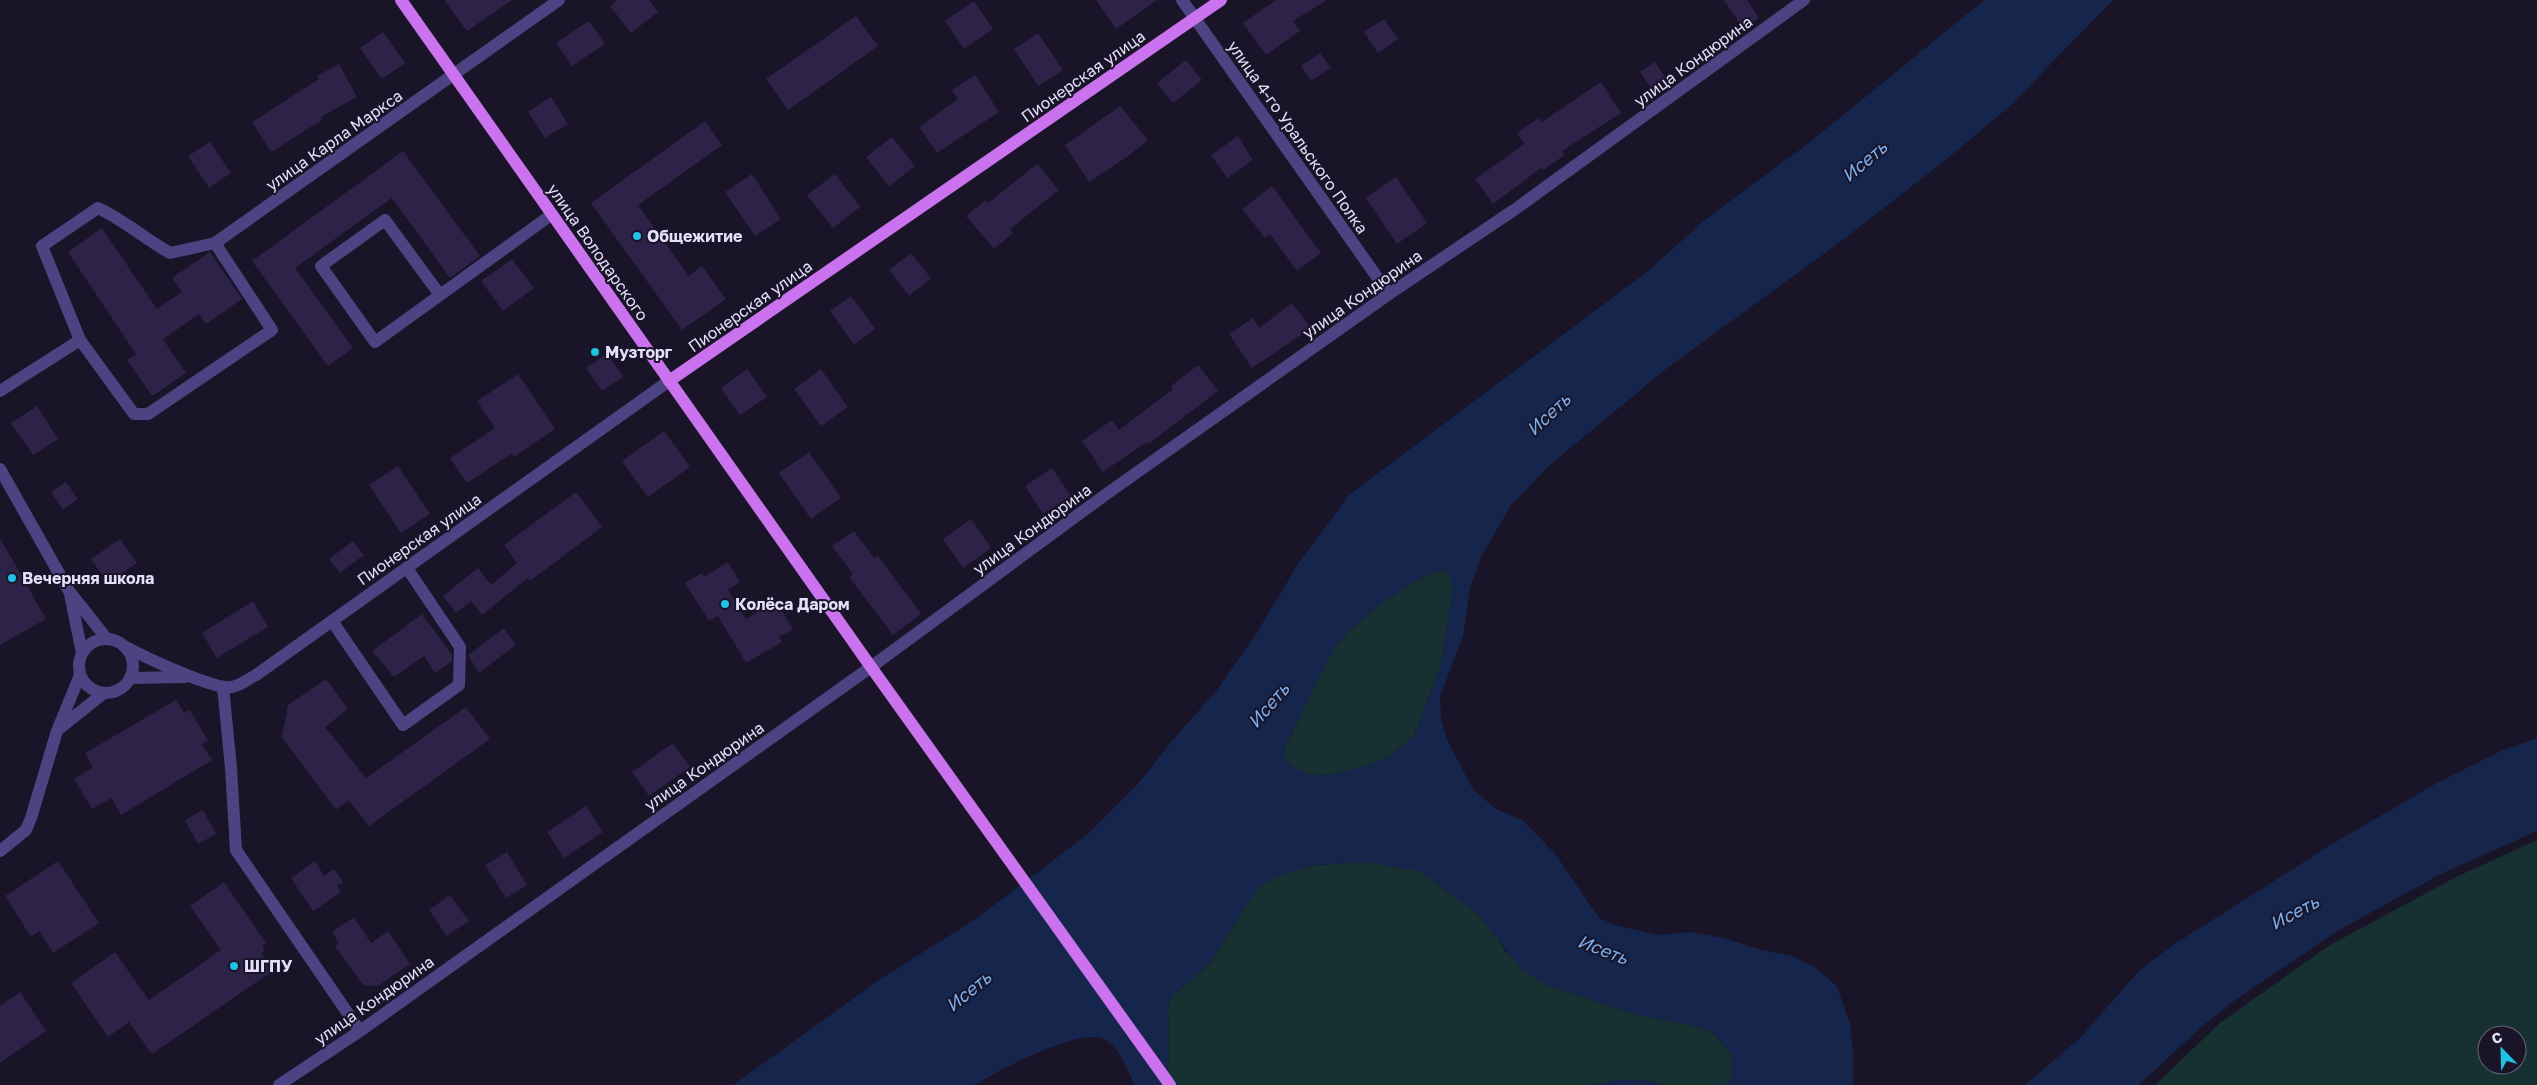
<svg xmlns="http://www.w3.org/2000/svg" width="2537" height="1085" font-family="'Golos Text',sans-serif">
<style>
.green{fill:#173032;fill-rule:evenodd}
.water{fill:#16254b;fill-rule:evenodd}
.building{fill:#2d2247}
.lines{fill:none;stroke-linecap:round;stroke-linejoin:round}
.minor{stroke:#4c4482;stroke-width:12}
.major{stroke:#cb73ee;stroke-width:12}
.poi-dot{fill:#21c1e5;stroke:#191428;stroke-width:2}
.labels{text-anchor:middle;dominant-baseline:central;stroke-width:4;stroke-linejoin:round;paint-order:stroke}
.street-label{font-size:16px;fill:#e5dffb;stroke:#191428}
.poi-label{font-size:16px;font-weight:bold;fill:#e5dffb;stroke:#191428;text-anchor:start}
.water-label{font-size:18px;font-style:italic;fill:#79aeef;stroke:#191428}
</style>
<rect width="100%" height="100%" fill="#191428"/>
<g class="green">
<path d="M1441 570 1446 571C1452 580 1454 587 1453 598L1441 665 1414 736 1392 755 1363 767 1333 774 1312 776 1292 767 1283 756C1287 740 1295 729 1301 714 1311 692 1322 670 1334 649 1350 624 1412 577 1441 570Z"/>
<path d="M2537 840V1085H2155L2221 1022 2330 945 2456 877ZM2487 1035H2517V1065H2487Z"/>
<path d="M1367 862 1420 871 1477 913 1495 934 1505 951 1550 986 1637 1015 1688 1024 1711 1031 1732 1055V1074L1727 1085H1662L1645 1080H1618L1594 1085H1165L1169 1058 1168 1005 1174 995 1210 963 1258 887 1275 876 1315 865Z"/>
</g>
<g class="water">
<path d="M1984 0H2113L2010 106 1947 159 1836 245 1666 369 1552 463 1511 505 1481 557 1470 588 1463 636 1440 697 1441 720 1447 740 1473 789 1496 809 1522 820 1540 838 1556 855 1599 918 1616 925 1657 935 1690 932 1724 938 1758 949 1792 956 1813 966 1837 986 1850 1024 1853 1050V1085H1727L1732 1074V1055L1711 1031 1688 1024 1637 1015 1550 986 1522 970 1477 913 1420 871 1367 862 1315 865 1276 876 1258 887 1210 963 1174 995 1168 1005 1169 1058 1165 1085H1135C1127 1070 1121 1050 1106 1040 1083 1025 997 1071 975 1085H733L879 980 977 918 1089 833 1137 785 1171 742 1217 690 1256 634 1298 564 1349 495 1647 272 1706 219 1809 143ZM1441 570 1446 571 1453 588 1441 665 1414 736 1392 755 1363 767 1333 774 1312 776 1292 767 1283 756C1287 740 1295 729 1301 714 1311 692 1322 670 1334 649 1350 624 1412 577 1441 570Z"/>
<path d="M2537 738V831L2441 874 2339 930 2228 1005 2200 1028 2139 1085H2025L2080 1038 2138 972 2173 945 2332 844 2437 783 2501 751Z"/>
<path d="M1618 1080H1645L1662 1085H1594Z"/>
</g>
<g class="building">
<path d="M444 0H512L467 31Z"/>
<path d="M618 0H649L658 12 631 33 610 6Z"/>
<path d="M1096 0H1157L1116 29Z"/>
<path d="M1276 0H1327L1293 21 1300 31 1266 55 1243 23Z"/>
<path d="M1724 0H1747L1759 18 1743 29Z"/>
<path d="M974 1 993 29 964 49 945 21Z"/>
<path d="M856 16 878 46 788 110 766 79Z"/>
<path d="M1384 19 1398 39 1378 53 1364 32Z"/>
<path d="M589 21 605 44 572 66 556 43Z"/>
<path d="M383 32 405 63 382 79 360 48Z"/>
<path d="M1038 33 1063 70 1038 86 1014 49Z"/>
<path d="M1320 53 1331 68 1311 81 1301 66Z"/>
<path d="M1186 60 1202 80 1173 103 1157 83Z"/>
<path d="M1655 62 1667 80 1652 90 1640 72Z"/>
<path d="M339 64 357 97 321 117 322 120 271 152 252 122 319 79 317 76Z"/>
<path d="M975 75 999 112 937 153 919 127 958 99 952 90Z"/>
<path d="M1601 82 1621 113 1562 151 1565 155 1543 170 1541 168 1493 204 1475 179 1524 144 1517 133 1539 118 1542 122Z"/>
<path d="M551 97 568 124 545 138 528 112Z"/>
<path d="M1120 106 1148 140 1127 157 1089 182 1065 145Z"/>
<path d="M705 121 722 145 638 205 689 276 702 266 726 299 682 330 591 203Z"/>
<path d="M1238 136 1253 160 1227 178 1211 155Z"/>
<path d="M892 137 915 166 889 186 866 157Z"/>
<path d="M210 142 231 173 209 188 188 156Z"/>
<path d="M403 151 480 256 450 278 392 198 295 268 353 348 328 366 252 261Z"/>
<path d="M1037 164 1059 190 1010 229 1013 233 994 249 966 216 986 200 988 203Z"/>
<path d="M752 174 781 219 755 236 725 192Z"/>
<path d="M835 174 860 207 833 228 807 195Z"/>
<path d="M1396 177 1427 223 1397 244 1366 198Z"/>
<path d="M1272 186 1321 253 1297 271 1270 234 1265 238 1242 209Z"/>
<path d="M102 228 157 309 182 292 172 278 210 252 242 299 206 324 199 314 163 339 186 373 152 396 127 360 136 354 68 252Z"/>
<path d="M911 253 931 278 909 296 889 270Z"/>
<path d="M512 259 534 288 503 311 481 281Z"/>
<path d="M851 296 875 329 854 345 830 311Z"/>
<path d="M1292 303 1311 328 1252 368 1229 334 1253 318 1259 328Z"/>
<path d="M611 351V359L623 377 602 391 586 368Z"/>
<path d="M1198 365 1218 391 1148 444 1147 442 1103 472 1082 441 1112 420 1119 430 1173 389 1171 386Z"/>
<path d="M747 369 767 397 740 415 721 388Z"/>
<path d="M821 369 848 407 821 426 794 389Z"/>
<path d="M518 374 555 429 514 457 512 453 467 483 450 458 495 428 477 401Z"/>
<path d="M37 406 58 439 33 455 11 423Z"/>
<path d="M664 431 690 467 648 497 622 461Z"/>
<path d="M809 452 841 498 811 519 779 473Z"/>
<path d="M398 466 430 514 401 533 369 485Z"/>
<path d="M1052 468 1071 496 1043 514 1025 486Z"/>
<path d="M66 482 78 499 63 510 51 492Z"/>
<path d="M576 492 602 527 530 581 528 578 482 615 471 601 456 613 443 596 478 568 491 585 517 563 504 545Z"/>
<path d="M971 519 991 548 963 568 943 539Z"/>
<path d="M854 531 874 558 878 556 921 614 893 635 849 577 853 574 832 546Z"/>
<path d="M0 538 46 619 0 645Z"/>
<path d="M120 539 137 563 108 583 91 559Z"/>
<path d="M353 541 364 555 340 573 329 559Z"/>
<path d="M728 562 740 582 728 590 746 619 776 601 793 629 779 637 782 642 746 663 718 616 709 621 685 583 702 573 704 577Z"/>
<path d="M253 601 268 627 217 658 202 633Z"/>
<path d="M422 614 452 655V661L435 673 424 656 394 677 372 651Z"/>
<path d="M504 628 516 645 479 673 468 655Z"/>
<path d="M326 679 348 709 325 727 366 778 466 707 490 739 369 826 349 800 336 810 282 737 288 705Z"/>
<path d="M176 700 184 713 190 710 208 741 202 744 212 760 121 815 112 798 92 809 74 779 93 767 85 753Z"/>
<path d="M673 743 690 767 649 796 632 772Z"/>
<path d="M586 806 603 832 564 858 547 832Z"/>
<path d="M203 810 216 834 198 844 185 820Z"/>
<path d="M507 852 527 885 506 898 485 865Z"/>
<path d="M58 861 99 923 53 953 39 931 31 937 5 896Z"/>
<path d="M315 861 324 876 334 869 343 882 337 886 341 892 313 911 291 878Z"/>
<path d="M224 882 266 943 262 945 265 950 261 953 274 970 152 1054 129 1022 108 1037 71 983 115 952 149 1000 221 950 190 906Z"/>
<path d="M450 895 469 921 447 936 429 910Z"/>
<path d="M354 917 371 943 388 931 410 964 378 986 363 985 335 946 339 943 332 932Z"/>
<path d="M20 992 46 1031 0 1063V1006Z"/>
</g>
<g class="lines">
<g class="minor">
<path d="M1182 0 1389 294"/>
<path d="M215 243 272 330 148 414H134L80 340 42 246 98 208C124 220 145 239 170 253L215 243 559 0"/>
<path d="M440 295 385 220 321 266 375 342 551 215"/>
<path d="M0 391 80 340"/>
<path d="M0 469 69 591 107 639"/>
<path d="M70 594 82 653"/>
<path d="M332 621 403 725 459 685 460 647 407 568"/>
<circle cx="106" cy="666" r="27"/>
<path d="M124 646C143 656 213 690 232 687 240 686 248 679 256 675L669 381"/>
<path d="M130 678 185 677"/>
<path d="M223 687 231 768 236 850 360 1031"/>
<path d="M60 728 104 693"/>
<path d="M0 851 26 830 31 818 57 731 80 675"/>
<path d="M279 1085 360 1031 871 667 1105 495 1389 294 1514 210 1804 0"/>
</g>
<g class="major">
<path d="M401 0 871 667 1170 1085"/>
<path d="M669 381 1221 0"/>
</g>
</g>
<g class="poi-dot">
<circle cx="637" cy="236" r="5"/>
<circle cx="595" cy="352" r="5"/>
<circle cx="12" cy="578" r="5"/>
<circle cx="725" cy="604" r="5"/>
<circle cx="234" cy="966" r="5"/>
</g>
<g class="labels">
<g class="street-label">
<text transform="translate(1693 61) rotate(-36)">улица Кондюрина</text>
<text transform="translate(1083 76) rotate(-35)">Пионерская улица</text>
<text transform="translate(1298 137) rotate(55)">улица 4-го Уральского Полка</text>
<text transform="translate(334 140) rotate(-35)">улица Карла Маркса</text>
<text transform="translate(598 252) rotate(55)">улица Володарского</text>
<text transform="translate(1362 294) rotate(-35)">улица Кондюрина</text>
<text transform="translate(750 306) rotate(-35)">Пионерская улица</text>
<text transform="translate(1032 529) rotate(-36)">улица Кондюрина</text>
<text transform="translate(419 539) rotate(-35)">Пионерская улица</text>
<text transform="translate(704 766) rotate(-35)">улица Кондюрина</text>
<text transform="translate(374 1000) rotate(-35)">улица Кондюрина</text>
</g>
<g class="poi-label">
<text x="647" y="236">Общежитие</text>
<text x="605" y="352">Музторг</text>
<text x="22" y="578">Вечерняя школа</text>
<text x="735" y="604">Колёса Даром</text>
<text x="244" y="966">ШГПУ</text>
</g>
<g class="water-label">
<text transform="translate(1864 161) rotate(-40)">Исеть</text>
<text transform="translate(1548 414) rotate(-43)">Исеть</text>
<text transform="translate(1268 705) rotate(-49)">Исеть</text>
<text transform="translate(2294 912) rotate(-28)">Исеть</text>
<text transform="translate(1603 949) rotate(21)">Исеть</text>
<text transform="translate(968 991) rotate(-39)">Исеть</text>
</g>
</g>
<g transform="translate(2502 1050) rotate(337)"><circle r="24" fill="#191428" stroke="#6b657c"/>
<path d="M0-4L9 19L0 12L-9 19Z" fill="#21c1e5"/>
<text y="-8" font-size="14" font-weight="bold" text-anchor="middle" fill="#e5dffb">С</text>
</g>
</svg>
